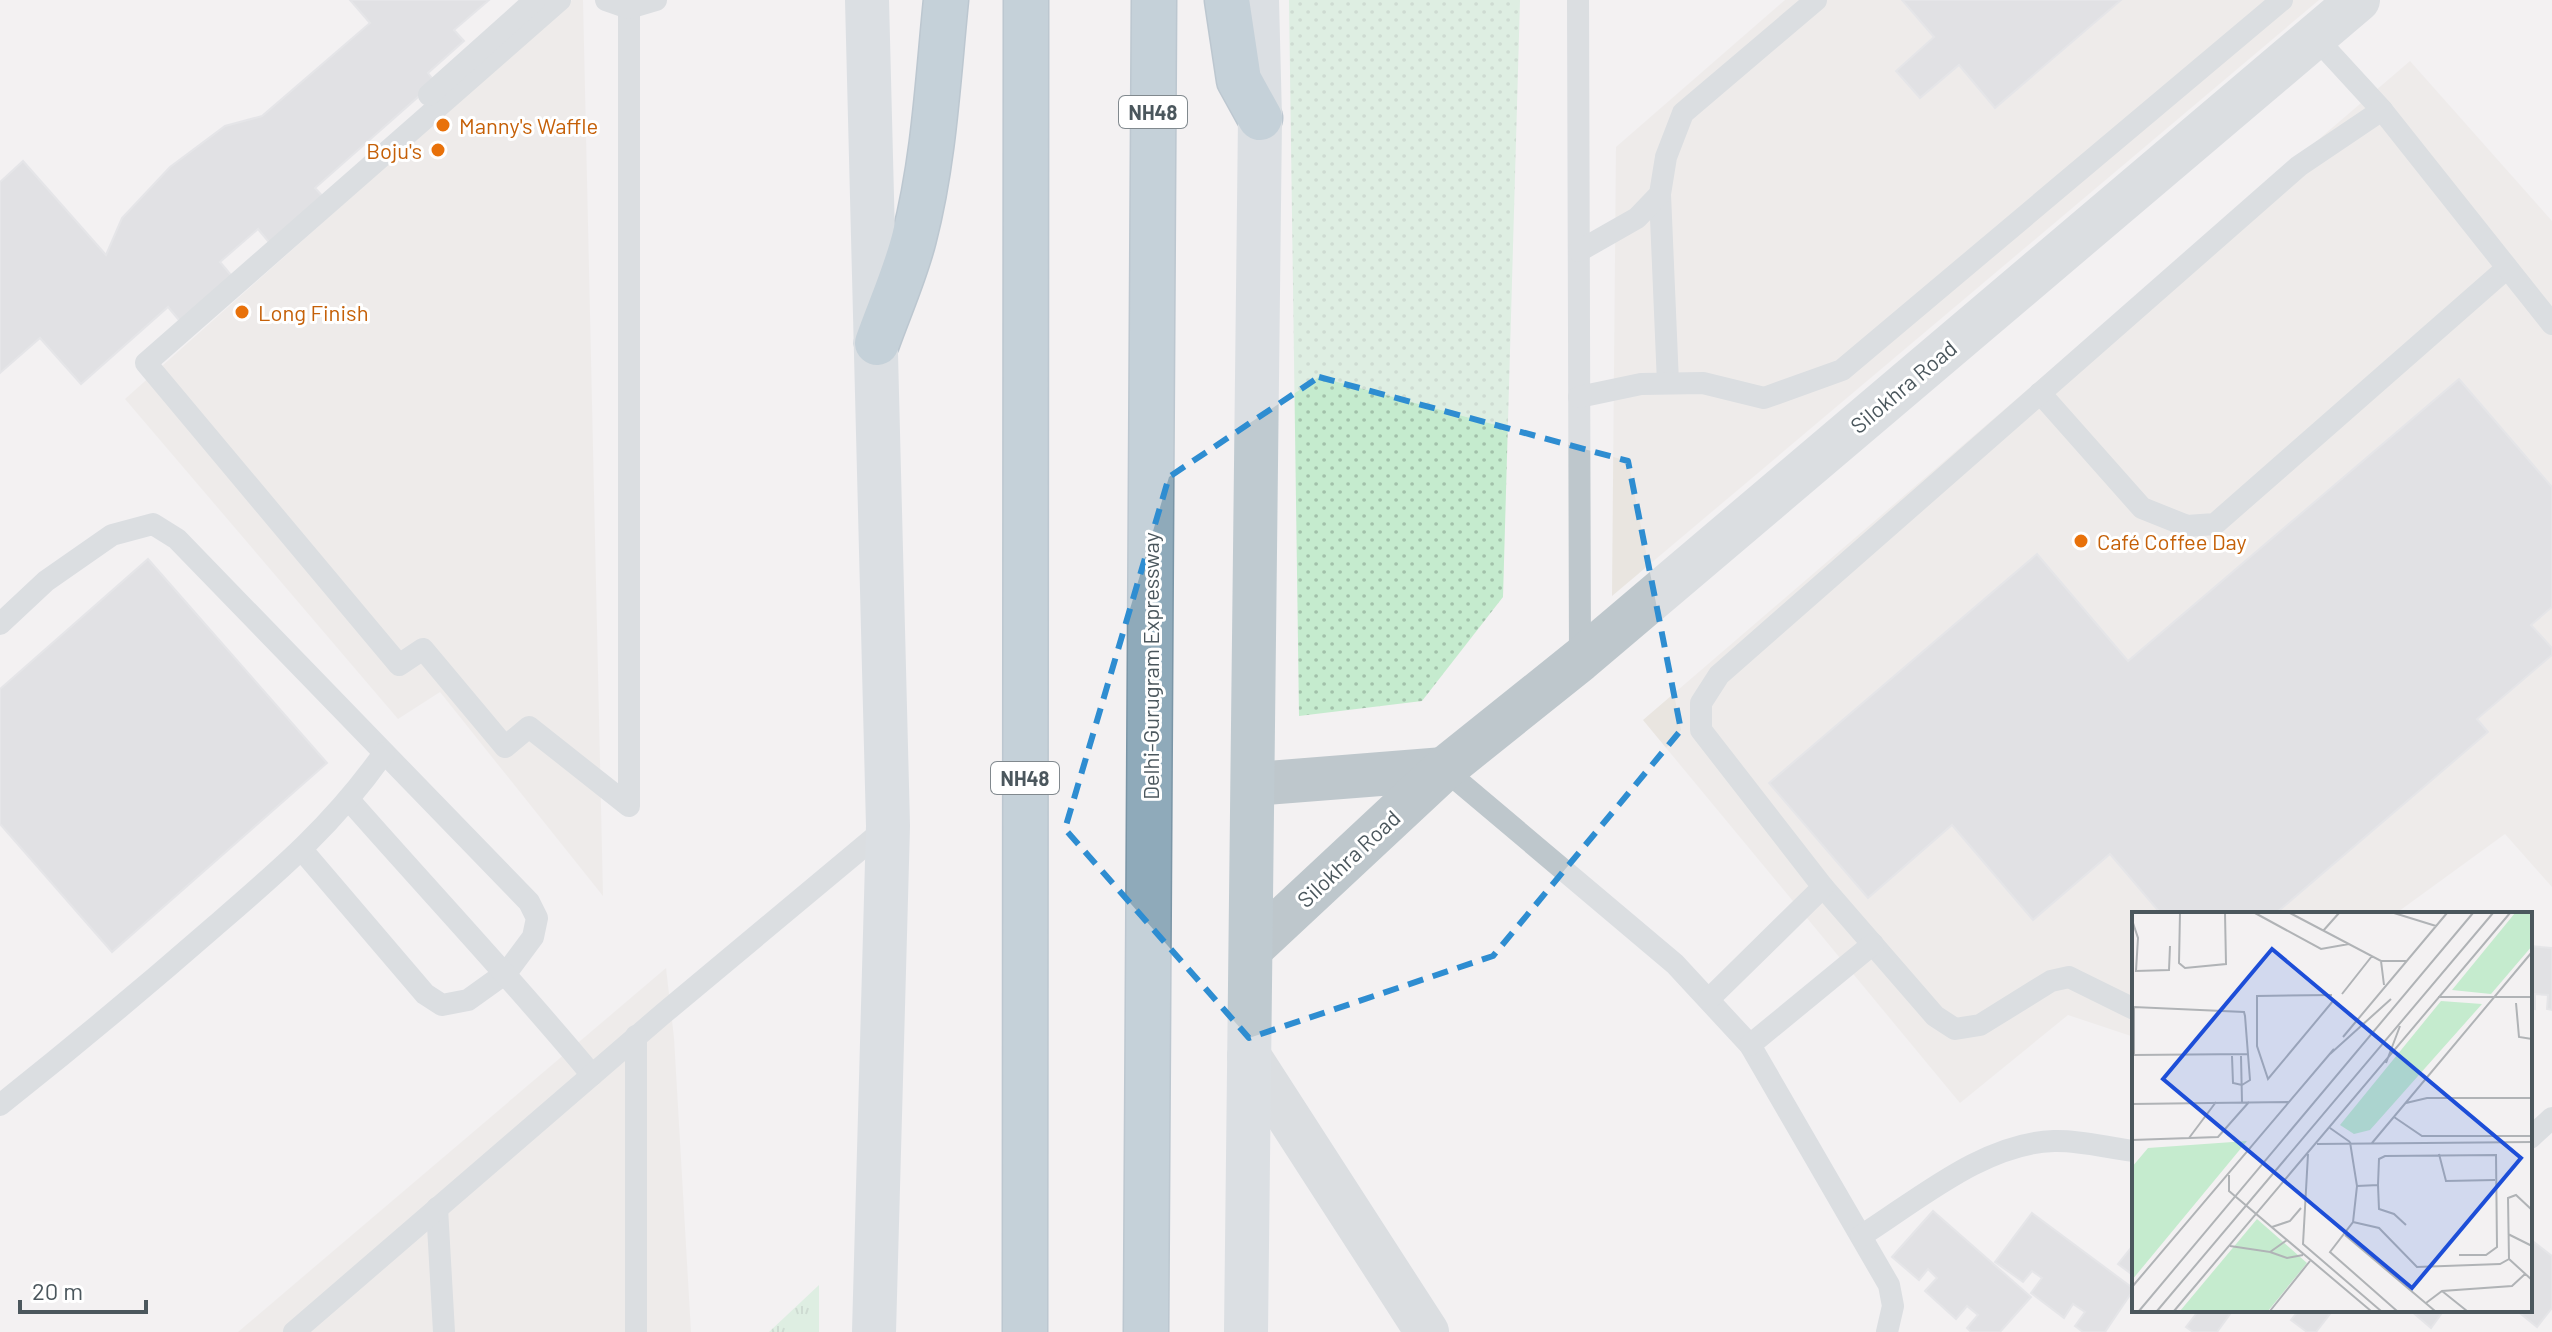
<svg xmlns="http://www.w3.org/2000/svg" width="2552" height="1332" font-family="Barlow,sans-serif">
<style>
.commercial{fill:#e9e5e0}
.grass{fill:url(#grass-dots)}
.park{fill:url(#park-tufts)}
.building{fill:#cccfd2;stroke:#d6d8dc;stroke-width:2}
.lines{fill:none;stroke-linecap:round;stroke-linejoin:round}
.motorway-casing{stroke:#7a95a6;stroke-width:47}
.service{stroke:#bec7cc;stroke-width:22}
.minor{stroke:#bec7cc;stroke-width:44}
.tertiary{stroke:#bec7cc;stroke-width:44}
.secondary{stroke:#bfcad0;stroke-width:44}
.motorway{stroke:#8faaba;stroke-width:44}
.marked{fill:none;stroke:#2e8dd1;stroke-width:6;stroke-dasharray:16 10;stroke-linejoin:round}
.food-dot{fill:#e8710a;stroke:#fff;stroke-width:3}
.labels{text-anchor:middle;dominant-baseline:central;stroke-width:6;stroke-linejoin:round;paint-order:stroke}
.shield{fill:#fff;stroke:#81898e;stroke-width:2}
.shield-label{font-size:20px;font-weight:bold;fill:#4b575d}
.food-label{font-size:22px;fill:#c56008;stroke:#fff;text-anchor:start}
.street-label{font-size:22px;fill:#4b575d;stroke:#fff}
.inset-road{fill:none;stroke:#b0b3b6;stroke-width:2}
.view{fill:#1d4ed8;fill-opacity:0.15;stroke:#1d4ed8;stroke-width:4}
.inset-edge{fill:none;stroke:#4b575d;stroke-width:4}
</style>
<defs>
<pattern id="grass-dots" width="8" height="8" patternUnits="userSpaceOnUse" patternTransform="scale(2)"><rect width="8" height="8" fill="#c5ebce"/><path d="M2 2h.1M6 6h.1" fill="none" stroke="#a2c1aa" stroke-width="1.8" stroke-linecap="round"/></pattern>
<pattern id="park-tufts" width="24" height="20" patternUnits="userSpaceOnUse" patternTransform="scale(2)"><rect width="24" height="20" fill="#c5ebce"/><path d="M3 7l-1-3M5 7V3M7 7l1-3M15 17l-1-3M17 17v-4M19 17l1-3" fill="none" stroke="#a2c1aa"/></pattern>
</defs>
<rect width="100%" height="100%" fill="#f3f1f2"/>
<g class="commercial">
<path d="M572 0H583L603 896 440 692 398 719 125 399Z"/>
<path d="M1785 0H2319L1612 596 1616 147Z"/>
<path d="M2410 61 2552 221V887L2505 834 2395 914H2134V1037L2068 1015 1960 1103 1643 720Z"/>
<path d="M666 968 674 1038 691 1332H238Z"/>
</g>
<path class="grass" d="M1289 0H1520L1503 597 1422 701 1299 716Z"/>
<path class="park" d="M819 1285V1332H769Z"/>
<g class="building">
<path d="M350 0H489L454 30 464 41 428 73 435 82 315 188 326 200 273 247 258 229 220 262 236 281 184 326 168 307 81 384 40 338 0 373V182L23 161 106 255 122 218 170 167 225 126 262 116 370 23Z"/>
<path d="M1902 0H2121L1995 108 1959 65 1920 98 1896 71 1934 37Z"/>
<path d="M2459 379 2552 487V607L2531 625 2552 648V655L2477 719 2488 732 2275 914H2161L2110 854 2033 920 1952 825 1868 898 1769 783 2037 554 2128 661Z"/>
<path d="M148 559 327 763 112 952 0 824V689Z"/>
<path d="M2530 946 2552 948V1010L2547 1009 2548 995 2535 994V1009L2530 1008Z"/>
<path d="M1933 1211 2031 1297 2000 1332H1971L1967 1328 1978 1315 1967 1306 1956 1319 1925 1291 1937 1278 1928 1269 1919 1280 1892 1257Z"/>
<path d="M2032 1213 2134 1289 2105 1332H2083L2075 1326 2085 1312 2073 1304 2064 1318 2031 1293 2042 1278 2032 1271 2023 1282 1995 1262Z"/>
<path d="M2530 1239 2552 1256V1308L2537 1327 2516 1310H2530Z"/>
<path d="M2134 1244V1276L2118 1264Z"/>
<path d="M2191 1310H2233L2217 1332H2193L2186 1327 2196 1314Z"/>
<path d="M2299 1310H2333L2316 1332H2307L2291 1320Z"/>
<path d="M2410 1310H2444L2431 1328Z"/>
</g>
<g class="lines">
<g class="motorway-casing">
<g id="motorway">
<path d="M1227 0 1239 80 1260 118"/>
<path d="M877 343C889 309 905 274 914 238 934 161 938 79 946 0"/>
<path d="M1025 1332 1026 0"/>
<path d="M1146 1332 1154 0"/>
</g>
</g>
<g class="service">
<path d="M560 0 146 363 399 665 423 649 505 747 529 727 629 806V8"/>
<path d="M606 0 629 8 656 0"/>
<path d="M1578 0 1580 659"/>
<path d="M2315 37 2382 110"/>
<path d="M429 95 535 0"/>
<path d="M1660 194 1668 383"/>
<path d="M1579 251 1637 218 1660 194 1666 157 1683 113 1816 0"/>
<path d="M2040 393 2142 508 2187 526 2215 524 2507 268"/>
<path d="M1579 397 1641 384 1703 383 1764 398 1842 370 2282 0"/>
<path d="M0 624 46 581 112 535 153 524 177 539 529 902 537 918 533 937 507 972 468 1000 442 1005 425 994 302 850"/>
<path d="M1444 769 1675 964 1750 1045 1889 1285 1893 1306 1887 1332"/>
<path d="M350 801C431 893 514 981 592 1075"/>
<path d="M1823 887 1935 1016 1955 1029 1980 1025 2051 981 2069 977 2134 1009"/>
<path d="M1709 999 1823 887 1701 730V703L1719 675 2299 166 2382 110 2552 324"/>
<path d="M1750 1045 1873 944"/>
<path d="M0 1105C73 1047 144 988 215 926 280 870 334 824 384 753"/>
<path d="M2530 1138 2552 1118"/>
<path d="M437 1208 444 1332"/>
<path d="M1861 1236C1918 1200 1984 1143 2054 1141 2080 1140 2108 1148 2134 1151"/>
<path d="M294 1332 664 1013 887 827"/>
<path d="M636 1332V1036"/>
</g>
<g class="minor">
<path d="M1254 784 1444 769"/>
<path d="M1252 948 1444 769 1580 660 2358 0"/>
</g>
<path class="tertiary" d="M1249 1056 1427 1332"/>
<g class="secondary">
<path d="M867 0 888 826 874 1332"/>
<path d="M1246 1332 1260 118 1257 0"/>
</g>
<use href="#motorway" class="motorway"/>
</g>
<path d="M0 0H2552V1332H0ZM1319 377 1628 461 1681 730 1493 956 1249 1038 1065 829 1169 477Z" fill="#f3f1f2" fill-opacity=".55" fill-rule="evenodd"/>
<path class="marked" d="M1319 377 1628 461 1681 730 1493 956 1249 1038 1065 829 1169 477Z"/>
<g class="food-dot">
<circle cx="443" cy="125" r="8"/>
<circle cx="438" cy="150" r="8"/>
<circle cx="242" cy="312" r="8"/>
<circle cx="2081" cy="541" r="8"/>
</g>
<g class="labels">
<g class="shield">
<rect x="1119" y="96" width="68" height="32" rx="6"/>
<rect x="991" y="762" width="68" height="32" rx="6"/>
</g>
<g class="shield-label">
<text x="1153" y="112">NH48</text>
<text x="1025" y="778">NH48</text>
</g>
<g class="food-label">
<text x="459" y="125">Manny's Waffle</text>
<text x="422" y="150" text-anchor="end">Boju's</text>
<text x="258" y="312">Long Finish</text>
<text x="2097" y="541">Café Coffee Day</text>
</g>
<g class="street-label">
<text transform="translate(1903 386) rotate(-40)">Silokhra Road</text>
<text transform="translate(1150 666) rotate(-90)">Delhi-Gurugram Expressway</text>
<text transform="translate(1348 858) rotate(-43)">Silokhra Road</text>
</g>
</g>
<g transform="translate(2132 912)">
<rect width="400" height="400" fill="#f3f1f2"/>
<path d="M383 1H400V34L359 82 320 78ZM309 89 350 92 238 218 222 222 208 213Z" fill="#c5ebce"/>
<path d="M115 229 0 368V255L16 236ZM125 307 175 351 136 399H48Z" fill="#c5ebce"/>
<path class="inset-road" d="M48 1 47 51 53 56 94 52 93 1M123 1 189 37 217 32M158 1 249 49H274M262 1 304 14M0 8 6 26 4 59 37 58 38 34M191 19 207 1M249 49 252 73M210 82 240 44M200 83 125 84V134L136 167 201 89M306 85H400M384 91 387 125 400 127M211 125 315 1M198 142 259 87M100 144 101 171 110 173M109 144 110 190M254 151 268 114M110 173 118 168 113 104 112 100 2 95V143L116 142M274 191 295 186H400M0 192 157 190M262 205 290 224H400M198 216 218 230M57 226 84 190M0 228 86 225 117 190M218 230 225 274 221 310 198 340 265 399M240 231 400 40M185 232 400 230M176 242 171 332 249 399M307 242 314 269 363 268M97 263V279L239 399M246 273 247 297 262 302 274 313M225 274 246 273 247 247 253 244 364 243 365 335 354 343H327M221 310 247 316 285 355 368 352 377 347 376 286 384 283 400 298M140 315 158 309 169 296M376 322 400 334M213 323 303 399M98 334 138 340 155 328M138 340 155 346 171 343M377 347 400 368M0 375 202 137M310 379 335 399M294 391 310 379 380 374 393 362M7 399 341 1M25 399 361 1M42 399 378 1M138 399 178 349"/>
<path class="view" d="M140 37 389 246 280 376 31 167Z"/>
<rect width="400" height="400" class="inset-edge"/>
</g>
<path d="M20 1300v12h126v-12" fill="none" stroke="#4b575d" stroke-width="4"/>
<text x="32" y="1300" font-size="24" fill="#4b575d" stroke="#ffffff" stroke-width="6" paint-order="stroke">20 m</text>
</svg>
